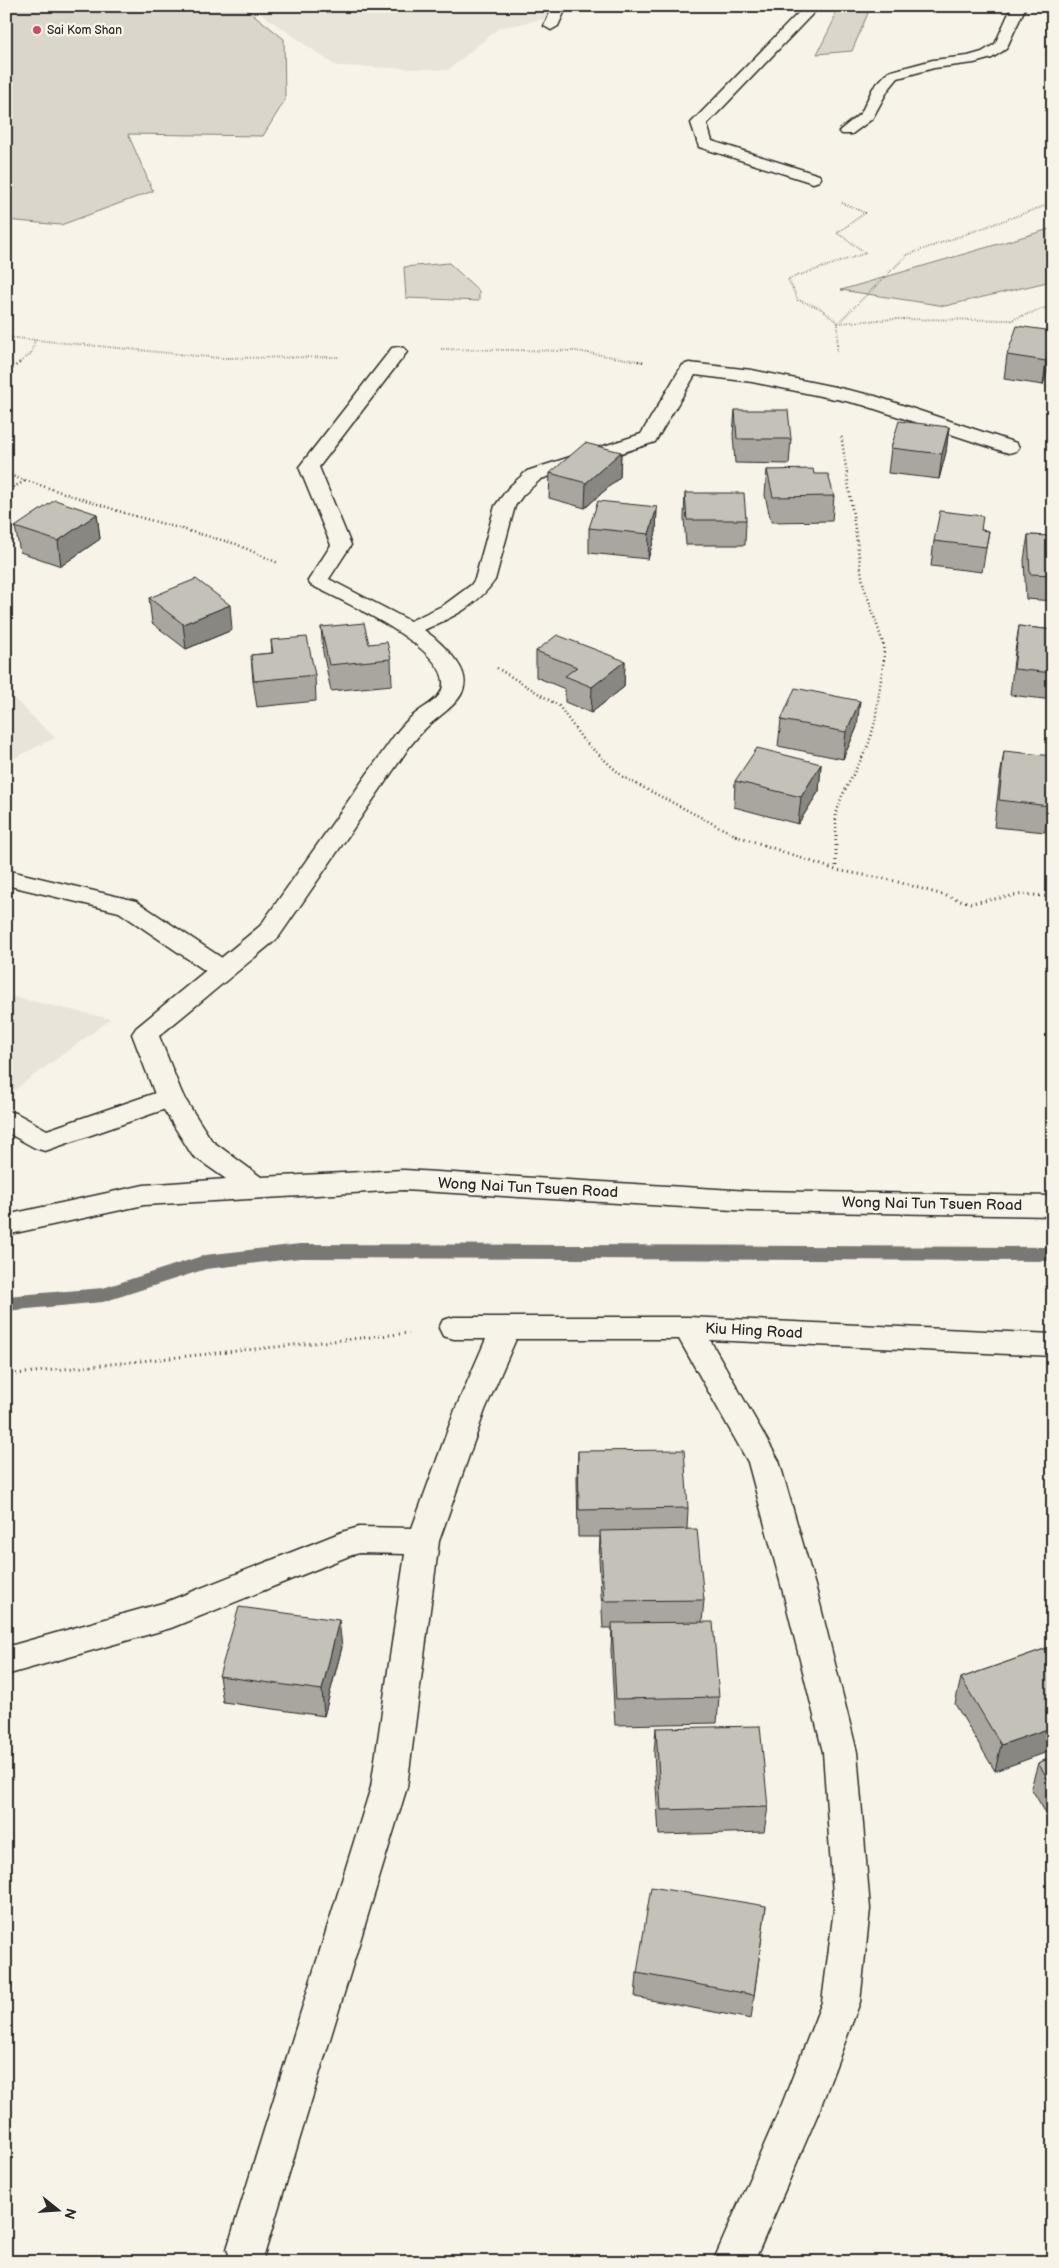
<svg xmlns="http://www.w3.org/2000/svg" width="1059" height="2268" font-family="'Balsamiq Sans',sans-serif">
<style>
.built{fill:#e8e4da}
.green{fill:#dad6cc;stroke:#82807c}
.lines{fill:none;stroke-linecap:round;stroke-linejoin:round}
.stream{fill:#7a7874;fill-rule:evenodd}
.service-casing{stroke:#2b2b2b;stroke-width:3}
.minor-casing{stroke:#2b2b2b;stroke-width:3}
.path-far2{stroke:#2b2b2b;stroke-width:2;stroke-dasharray:0.5 2;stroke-linecap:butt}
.path-far1{stroke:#2b2b2b;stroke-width:2.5;stroke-dasharray:1 3;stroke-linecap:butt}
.path{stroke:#2b2b2b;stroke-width:3;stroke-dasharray:1 4;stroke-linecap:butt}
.service{fill:#f7f3e8;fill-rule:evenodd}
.minor{fill:#f7f3e8;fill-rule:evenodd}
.wall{fill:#a9a69f;stroke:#2b2b2b}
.shaded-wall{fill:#898782;stroke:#2b2b2b}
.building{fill:#c4c1b9;stroke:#2b2b2b}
.poi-dot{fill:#d1495b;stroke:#f7f3e8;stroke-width:2}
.labels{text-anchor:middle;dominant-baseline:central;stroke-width:5;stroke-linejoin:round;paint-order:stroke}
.far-poi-label{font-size:12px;fill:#2b2b2b;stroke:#f7f3e8;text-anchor:start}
.street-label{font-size:15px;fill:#2b2b2b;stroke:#f7f3e8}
</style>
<rect width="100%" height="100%" fill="#f7f3e8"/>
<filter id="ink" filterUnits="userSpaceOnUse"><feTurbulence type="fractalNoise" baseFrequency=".02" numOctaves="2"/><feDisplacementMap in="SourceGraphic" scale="10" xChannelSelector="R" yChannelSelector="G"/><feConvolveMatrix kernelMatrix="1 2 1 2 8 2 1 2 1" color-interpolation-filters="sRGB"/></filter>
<g filter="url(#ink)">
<g class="built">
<path d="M250 6H556L553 17 499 28 448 70 336 66Z"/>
<path d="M6 691 55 738 6 762Z"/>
<path d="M6 995 111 1019 6 1096Z"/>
</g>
<g class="green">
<path d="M6 6H243L284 39 285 100 263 136 128 134 153 191 61 225 6 220Z"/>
<path d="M835 6H871L852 51 817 54 834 20Z"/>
<path d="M1053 228V280L1043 283 945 306 841 290Z"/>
<path d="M449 263 479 291V301L406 298 404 267Z"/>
</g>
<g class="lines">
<path class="stream" d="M300 1244 1053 1247V1261L300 1258 206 1269 103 1302 6 1311V1296L103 1288 205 1255Z"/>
<g class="service-casing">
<g id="service">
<path d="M398 347 404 348 407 352 319 467 351 545 325 585 318 587 311 585 308 581 331 545 299 467 392 348Z"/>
<path d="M835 387 875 396 1016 443 1019 447 1016 451 1009 453 1002 451 863 405 828 397 826 393 828 389Z"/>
<path d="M6 870 136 901 231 964 235 970 231 976 222 978 213 976 119 912 6 885Z"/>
<path d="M170 1088 180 1090 184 1097 180 1104 45 1151 35 1148 6 1132V1111L16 1113 47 1130Z"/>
</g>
</g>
<g class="minor-casing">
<g id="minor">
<path d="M553 6H567L558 26 551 30 544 26Z"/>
<path d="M805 6H820L707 124 712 141 819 175 821 178 819 181 813 183 699 147 691 123Z"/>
<path d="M1012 6H1026L1006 49 992 58 974 63 934 68 898 78 888 90 872 119 852 134H842L839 131 861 113 873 88 888 72 933 60 968 56 982 52 995 44Z"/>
<path d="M689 363 752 370 835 387 842 389 844 393 842 397 835 399 752 382 695 375 655 442 541 479 523 495 515 506 495 580C477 606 453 617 424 630 437 639 448 650 457 662 479 693 448 708 428 726 421 732 416 739 410 746L278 938 159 1036 183 1096 212 1141 261 1177 404 1170 750 1191 1053 1196V1216L750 1211 404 1190 144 1205 6 1235V1215L144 1185 226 1179 192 1155 156 1097 132 1034 136 1028 260 926 394 736C400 728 407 720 415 714 423 707 436 702 441 692 461 652 337 599 311 585L308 581 311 577 318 575 325 577 410 621 444 605 471 585 475 579 495 506 509 487 527 471 641 434 680 369 683 365Z"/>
<path d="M454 1317H688L1053 1334V1356L710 1340 779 1461 818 1596 857 1752 870 1909 860 2002 819 2111 754 2262H713L782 2104 822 2002 834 1909 823 1752 784 1596 748 1462 679 1339H516L485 1410 439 1541 407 1787 262 2262H232L227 2249 371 1787 405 1554 359 1553 349 1556 171 1628 6 1675V1647L166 1602 342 1532 359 1527 412 1528 455 1410 486 1339H454L443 1336 439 1328 443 1320Z"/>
</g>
</g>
<g class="path-far2">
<path d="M842 203 865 213 837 233 866 253 788 279 798 300 820 308 838 323 894 319 1011 320 1053 305"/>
<path d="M6 337 219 358 340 357"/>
<path d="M441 349 576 351 644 362"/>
<path d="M837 351 838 323 907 255 1053 203"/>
<path d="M20 362 31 354 35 340"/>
</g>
<g class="path-far1">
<path d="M638 361 644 362"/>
<path d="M6 373 22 361"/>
<path d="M6 474 128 514 236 544 278 563"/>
<path d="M6 491 25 481"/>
<path d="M497 668 559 706 583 740 623 777 737 836"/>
<path d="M836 836V814L842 796 868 746 875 722 884 658 883 643 863 583 841 434"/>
</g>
<g class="path">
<path d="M735 835 836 870 891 880 971 903 1024 894 1053 897"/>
<path d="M836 835V870"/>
<path d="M6 1375 409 1333"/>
</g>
<use href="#service" class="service"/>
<use href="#minor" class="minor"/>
</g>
<g class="wall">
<path d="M1053 331 1043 385 1004 379 1007 355Z"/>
<path d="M735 410 791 439 789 464 735 463 733 434Z"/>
<path d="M949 427 946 452 939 479 888 473 891 448Z"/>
<path d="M621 452 620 477 585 508 549 498 550 473Z"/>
<path d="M767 470 814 474 834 496 832 521 771 522 765 495Z"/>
<path d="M685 493 746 520 745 545H686L684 518Z"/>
<path d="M657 507 656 532 648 559 589 553V528Z"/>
<path d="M97 514 100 539 61 566 20 552 15 527Z"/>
<path d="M981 530 989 531 982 572 931 566 934 541Z"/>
<path d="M1028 535 1053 536V601L1026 599 1024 560Z"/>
<path d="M149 598 232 630 186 649 152 623Z"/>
<path d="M1019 626 1053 630V700L1010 695 1015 651Z"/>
<path d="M321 627 369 644 391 659 392 685 331 691 323 652Z"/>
<path d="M271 640 315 675 316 701 257 707 253 681 251 655 272 653Z"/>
<path d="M536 651 625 661 624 687 591 713 565 702V689L536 677Z"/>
<path d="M781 720 857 727 843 759 778 746Z"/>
<path d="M1004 751 1049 806 1045 832 994 827 1000 777Z"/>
<path d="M821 764 819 791 798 824 734 807 735 781Z"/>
<path d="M578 1451 688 1508 687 1529 704 1600 702 1622 719 1697 717 1723 615 1725 611 1650 612 1628H603L599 1558 600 1537H578L577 1478Z"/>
<path d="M1053 1646 995 1771 955 1704 961 1678Z"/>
<path d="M342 1647 324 1716 223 1702 219 1676Z"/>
<path d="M656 1728 768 1807 764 1832 659 1835 654 1753Z"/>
<path d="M1053 1757V1825L1031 1788 1038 1763Z"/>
<path d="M766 1906 751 2019 635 1997 637 1973Z"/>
</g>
<g class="shaded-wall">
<path d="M1053 343V355L1043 385 1046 361Z"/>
<path d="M949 427 946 452 939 479 942 454Z"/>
<path d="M621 452 620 477 585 508 586 483Z"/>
<path d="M657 507 656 532 648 559 649 534Z"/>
<path d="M97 514 100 539 61 566 58 541Z"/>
<path d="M230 605 232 630 186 649 183 624Z"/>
<path d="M625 661 624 687 591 713 592 687Z"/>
<path d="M860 701 857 727 843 759 846 732Z"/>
<path d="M821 764 819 791 798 824 801 797Z"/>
<path d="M339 1620 342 1647 324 1716 322 1690Z"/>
<path d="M1053 1727V1750L995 1771 1001 1745Z"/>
</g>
<g class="building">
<path d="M1017 326 1053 331V343L1046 361 1007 355Z"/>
<path d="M735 410H788L791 439H737Z"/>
<path d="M899 421 949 427 942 454 891 448Z"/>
<path d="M585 443 621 452 586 483 550 473Z"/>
<path d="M813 469 814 474H828L834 496 773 497 767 470Z"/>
<path d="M685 493H744L746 520H687Z"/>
<path d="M55 500 97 514 58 541 15 527Z"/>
<path d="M598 501 657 507 649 534 589 528Z"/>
<path d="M940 511 983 516 981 530 989 531 986 547 934 541Z"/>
<path d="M1028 535 1053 536V575L1030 574Z"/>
<path d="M196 579 230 605 183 624 149 598Z"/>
<path d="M364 623 369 644 387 642 391 659 329 665 321 627Z"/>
<path d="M1019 626 1053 630V673L1014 669Z"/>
<path d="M557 635 625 661 592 687 565 676 577 667 536 651Z"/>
<path d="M307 637 315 675 254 681 251 655 273 653 271 640Z"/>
<path d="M795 688 860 701 846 732 781 720Z"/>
<path d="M757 748 821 764 801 797 735 781Z"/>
<path d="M1004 751 1053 756V766L1049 806 999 800Z"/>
<path d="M684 1450 688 1508 579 1510 578 1451Z"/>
<path d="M697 1529 704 1600 604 1601 600 1531Z"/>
<path d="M239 1607 339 1620 322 1690 219 1676Z"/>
<path d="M713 1622 719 1697 616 1699 612 1623Z"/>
<path d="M1053 1646V1727L1001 1745 961 1678Z"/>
<path d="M760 1726 768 1807 661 1810 656 1728Z"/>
<path d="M1053 1757V1787L1038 1763Z"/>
<path d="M651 1887 766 1906 754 1995 637 1973Z"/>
</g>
</g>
<circle class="poi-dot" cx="37" cy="30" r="5"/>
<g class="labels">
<g class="far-poi-label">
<text x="47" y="30">Sai Kom Shan</text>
</g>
<g class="street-label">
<text transform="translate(528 1188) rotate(3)">Wong Nai Tun Tsuen Road</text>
<text transform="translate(932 1204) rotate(1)">Wong Nai Tun Tsuen Road</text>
<text transform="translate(754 1331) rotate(3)">Kiu Hing Road</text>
</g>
</g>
<rect width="1059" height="2268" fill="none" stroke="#f7f3e8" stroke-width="25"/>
<rect x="12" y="12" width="1034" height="2243" fill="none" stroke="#2b2b2b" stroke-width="2" filter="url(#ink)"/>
<g transform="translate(58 2210) rotate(107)" stroke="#f7f3e8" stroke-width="4" paint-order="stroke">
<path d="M0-4L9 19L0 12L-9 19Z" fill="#2b2b2b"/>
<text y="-8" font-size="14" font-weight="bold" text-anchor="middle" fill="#2b2b2b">N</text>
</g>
</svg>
